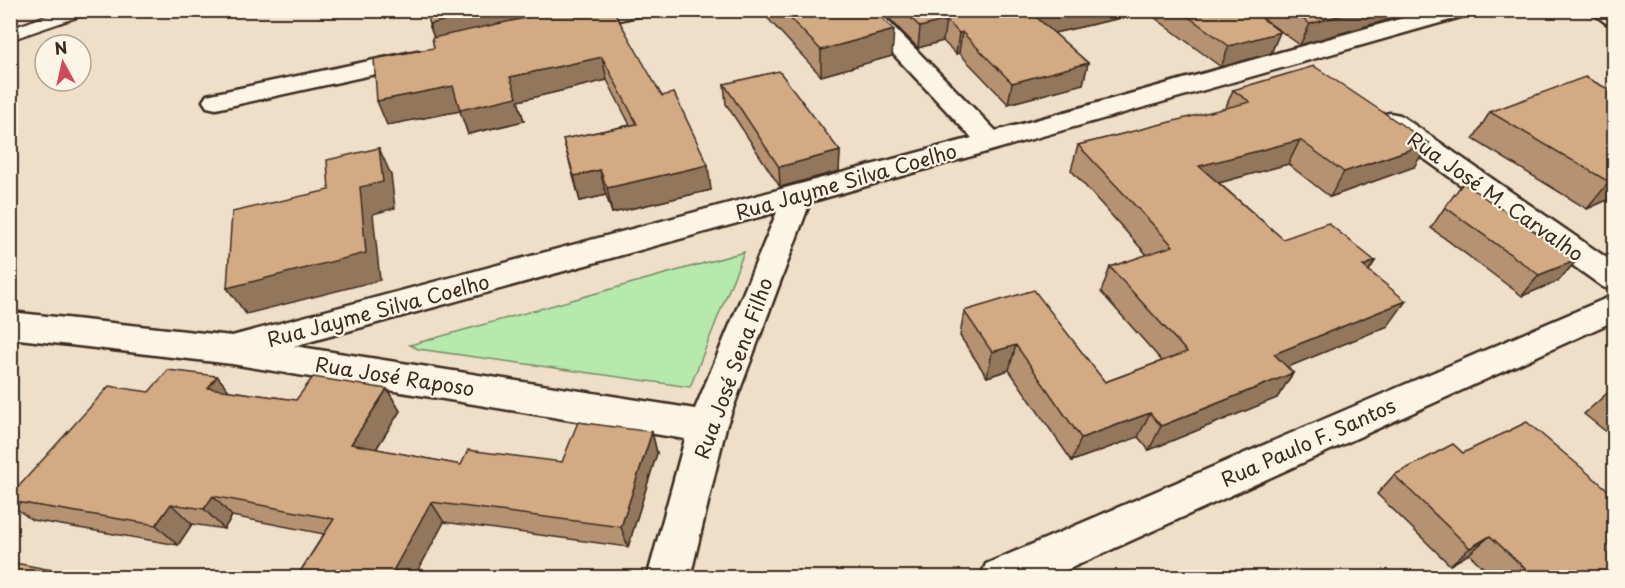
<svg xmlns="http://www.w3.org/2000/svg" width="1625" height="588" font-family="'Playpen Sans',sans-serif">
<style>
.green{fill:#b5eaac;stroke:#788a65;stroke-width:1.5}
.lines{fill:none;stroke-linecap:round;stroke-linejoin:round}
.pedestrian-casing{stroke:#3b2a1e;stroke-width:4}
.minor-casing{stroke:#3b2a1e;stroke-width:5}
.pedestrian{fill:#fcf5e5;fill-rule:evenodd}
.minor{fill:#fcf5e5;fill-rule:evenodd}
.wall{fill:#b59272;stroke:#3b2a1e;stroke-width:1.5}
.shaded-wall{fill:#93775c;stroke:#3b2a1e;stroke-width:1.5}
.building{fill:#d2aa84;stroke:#3b2a1e;stroke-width:1.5}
.labels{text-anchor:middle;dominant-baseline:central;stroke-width:4.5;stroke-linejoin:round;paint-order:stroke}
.street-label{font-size:20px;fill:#3b2a1e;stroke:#fcf5e5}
</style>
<rect width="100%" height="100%" fill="#efdec8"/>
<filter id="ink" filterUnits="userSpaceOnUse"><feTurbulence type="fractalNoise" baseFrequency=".0167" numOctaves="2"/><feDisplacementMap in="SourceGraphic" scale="12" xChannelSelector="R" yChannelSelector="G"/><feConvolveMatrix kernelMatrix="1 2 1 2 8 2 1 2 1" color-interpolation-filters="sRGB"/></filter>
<g filter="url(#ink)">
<path class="green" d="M744 252 690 387 418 349 410 345Z"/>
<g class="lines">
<g class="pedestrian-casing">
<path id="pedestrian" d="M62 10H89L86 14 10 40V29Z"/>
</g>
<g class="minor-casing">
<g id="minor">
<path d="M601 10H644L641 15 573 31 565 29 561 24 565 19Z"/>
<path d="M852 10H877L996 131 1432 10H1471L1468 15 810 202 726 427 690 578H647L685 439 232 364 10 338V312L232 336 972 138ZM777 212 695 409 294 346Z"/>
<path d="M1589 10H1614V25L1606 23Z"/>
<path d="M417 51 426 53 429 58 426 63 216 109 207 107 203 101 207 95 216 93Z"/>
<path d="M1390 113 1400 115 1614 263V291L1603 287 1380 127 1377 121 1380 115Z"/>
<path d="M1614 295V321L1049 578H980L986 564Z"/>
</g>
</g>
<use href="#pedestrian" class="pedestrian"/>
<use href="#minor" class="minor"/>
</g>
<g class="wall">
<path d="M613 10 711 190 612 213 606 195 580 201 563 139 630 125 607 80 518 101 524 121 468 134 460 111 387 125 434 48V38L429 24Z"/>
<path d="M760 10H874L892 56 821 76Z"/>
<path d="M881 10H1251L1280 32 1271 53 1221 67 1147 12 1054 33 1088 63 1083 84 1008 104 959 53 956 54 943 41 918 48Z"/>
<path d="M1251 10H1398L1394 18 1300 45Z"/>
<path d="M724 84 840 151 839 171 780 187 726 104Z"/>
<path d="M1233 90 1414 167 1330 197 1288 164 1219 183 1283 239 1375 261 1369 271 1388 326 1287 367 1293 373 1277 398 1149 450 1138 437 1072 461 1009 370 987 377 960 336 964 311 1105 382 1162 361 1101 292 1110 267 1147 255 1071 170 1078 145 1225 109Z"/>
<path d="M1614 92V197L1587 209 1473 139 1490 112Z"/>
<path d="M1445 207 1577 260 1558 281 1522 296 1431 228Z"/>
<path d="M217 376 229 391 296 400 387 389 400 411 376 449 461 465 562 462 652 432 657 453 628 547 444 522 414 578H296L324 534 232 516 224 529 192 524 178 545 32 520 10 504V496Z"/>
<path d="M1614 387V438L1584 414Z"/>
<path d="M1394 475 1614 578H1494L1469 554 1450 565 1377 494Z"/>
</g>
<g class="shaded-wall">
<path d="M493 10H590L436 43 429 24Z"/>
<path d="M1066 10H1148L1147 12 1032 38 1036 17Z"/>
<path d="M1359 10H1398L1394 18 1300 45 1310 24Z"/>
<path d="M946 20 943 41 918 48 920 27Z"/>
<path d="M894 30 892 56 821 76V50Z"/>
<path d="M962 32 959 53 956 54 959 33Z"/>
<path d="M1280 32 1271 53 1221 67 1229 46Z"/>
<path d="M602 57 607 80 518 101 524 121 468 134 460 111 387 125 377 101 453 86 510 77Z"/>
<path d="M1088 63 1083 84 1008 104 1012 83Z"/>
<path d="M1300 140 1288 164 1189 191 1199 166Z"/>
<path d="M1429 143 1414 167 1330 197 1344 172Z"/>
<path d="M379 148 391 175 395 208 373 214 380 280 246 314 227 288Z"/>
<path d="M840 151 839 171 780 187 779 167Z"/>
<path d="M708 165 711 190 612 213 607 188Z"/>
<path d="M600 170 606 195 580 201 574 176Z"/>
<path d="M1614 180V197L1587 209 1609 182Z"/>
<path d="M1577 260 1558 281 1522 296 1539 275Z"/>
<path d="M1375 261 1359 286 1363 266Z"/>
<path d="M1406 301 1388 326 1259 379 1274 354Z"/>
<path d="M1016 345 1009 370 987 377 992 352Z"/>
<path d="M1293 373 1277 398 1149 450 1161 426Z"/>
<path d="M217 376 235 398 208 388Z"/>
<path d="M387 389 400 411 366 465 351 444Z"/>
<path d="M1150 413 1138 437 1072 461 1081 438Z"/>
<path d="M652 432 657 453 628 547 621 527Z"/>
<path d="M213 496 232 516 224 529 204 509Z"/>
<path d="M431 502 444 522 414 578H389Z"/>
<path d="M171 504 192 524 178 545 156 525Z"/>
<path d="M1490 536 1469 554 1450 565 1470 548Z"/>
<path d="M62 572 70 578H57Z"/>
</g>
<g class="building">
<path d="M426 10H493L429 24Z"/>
<path d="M562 10H613L662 96 674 93 708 165 607 188 600 170 574 176 563 139 637 124 602 57 510 77 517 97 460 110 453 86 377 101 374 59 434 48 432 38Z"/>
<path d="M782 10H874L894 30 821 50Z"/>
<path d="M903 10H1066L1036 17 1088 63 1012 83 962 32 959 33 946 20 920 27Z"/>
<path d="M1179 10H1251L1280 32 1229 46Z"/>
<path d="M1290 10H1359L1310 24Z"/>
<path d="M1314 66 1429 143 1344 172 1300 140 1199 166 1283 239 1328 223 1375 261 1363 266 1406 301 1274 354 1293 373 1161 426 1150 413 1081 438 1016 345 992 352 964 311 1034 290 1105 382 1187 352 1110 267 1173 246 1078 145 1250 102 1233 90Z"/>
<path d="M779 71 840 151 779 167 724 84Z"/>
<path d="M1585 77 1614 92V180L1609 182 1490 112Z"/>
<path d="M379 148 383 182 360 187 366 253 227 288 232 212 329 190 327 160Z"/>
<path d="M1463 183 1577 260 1539 275 1445 207Z"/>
<path d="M168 370 217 376 208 388 296 400 313 377 387 389 351 444 461 465 468 450 562 462 578 422 652 432 621 527 431 502 389 578H296L334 519 213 496 204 509 171 504 156 525 10 501V496L109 386 149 392Z"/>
<path d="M1527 422 1614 495V578H1535L1490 536 1470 548 1394 475 1453 444 1463 453Z"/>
<path d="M10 562 62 572 57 578H10Z"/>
</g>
</g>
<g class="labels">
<g class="street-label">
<text transform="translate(846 181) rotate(-16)">Rua Jayme Silva Coelho</text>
<text transform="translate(1496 196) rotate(35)">Rua José M. Carvalho</text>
<text transform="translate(378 310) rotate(-15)">Rua Jayme Silva Coelho</text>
<text transform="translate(733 368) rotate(-70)">Rua José Sena Filho</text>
<text transform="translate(395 376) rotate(9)">Rua José Raposo</text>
<text transform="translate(1308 442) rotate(-24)">Rua Paulo F. Santos</text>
</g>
</g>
<rect width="1625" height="588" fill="none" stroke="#fcf5e5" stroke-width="36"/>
<rect x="18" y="18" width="1589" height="552" fill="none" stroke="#3b2a1e" stroke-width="2" filter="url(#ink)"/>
<g transform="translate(63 63) rotate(352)"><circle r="28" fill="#fcf5e5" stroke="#afa495" stroke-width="1.5"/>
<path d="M0-4.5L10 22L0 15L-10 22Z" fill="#d1495b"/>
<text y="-9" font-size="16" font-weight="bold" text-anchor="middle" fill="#3b2a1e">N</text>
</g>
</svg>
